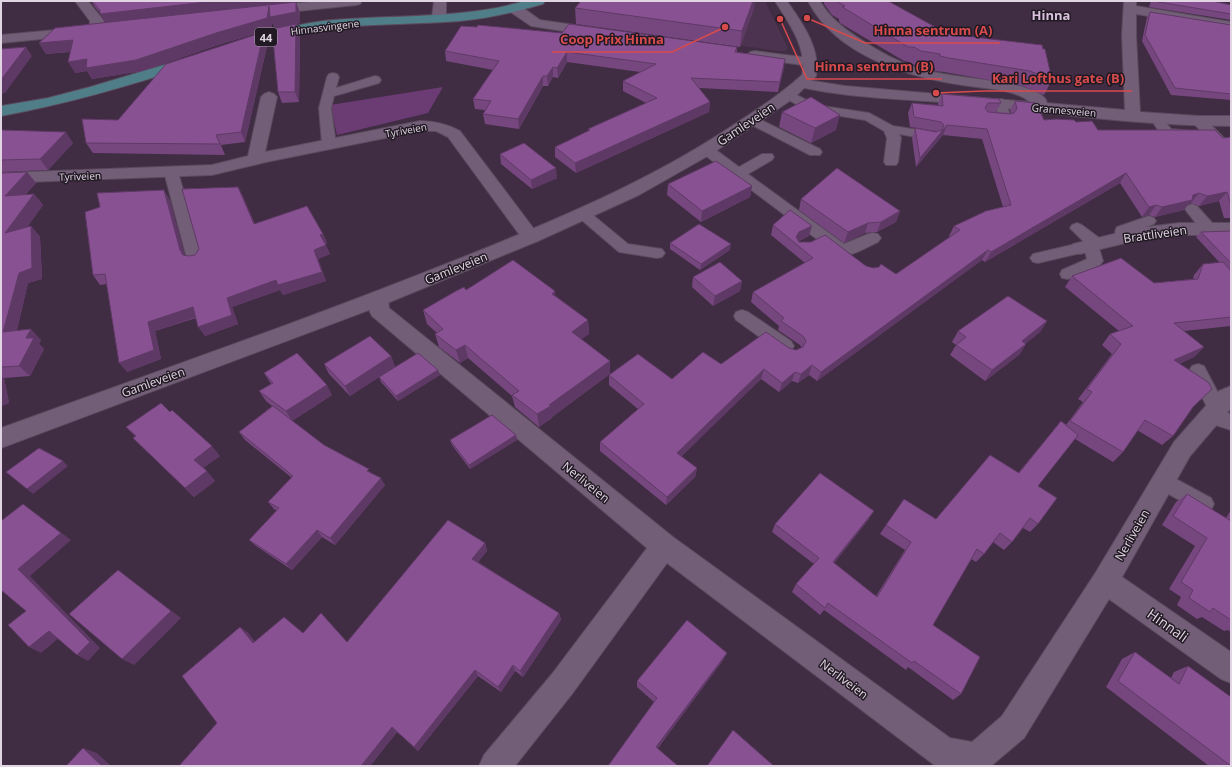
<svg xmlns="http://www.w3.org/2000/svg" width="1232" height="767" font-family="'Open Sans',sans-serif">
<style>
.built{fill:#4c3450}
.green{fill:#6b3b74}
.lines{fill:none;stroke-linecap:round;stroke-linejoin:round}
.service-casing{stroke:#5a4a5d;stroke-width:2}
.minor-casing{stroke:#5a4a5d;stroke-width:2}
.tertiary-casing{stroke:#5a4a5d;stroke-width:2}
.primary-casing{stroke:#5a4a5d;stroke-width:2}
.service{fill:#735e77;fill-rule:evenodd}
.minor{fill:#735e77;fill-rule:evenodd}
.tertiary{fill:#735e77;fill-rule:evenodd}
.primary{fill:#507e88;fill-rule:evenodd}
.wall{fill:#75477e}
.shaded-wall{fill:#5f3966}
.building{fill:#885292;stroke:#5f3966}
.labels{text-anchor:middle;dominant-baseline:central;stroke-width:3;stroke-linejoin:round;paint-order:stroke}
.far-street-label{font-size:10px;fill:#e1d5e3;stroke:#211923}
.shield{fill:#211923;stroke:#a79da9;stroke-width:1}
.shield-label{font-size:11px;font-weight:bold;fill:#e1d5e3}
.street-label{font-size:12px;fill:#e1d5e3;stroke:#211923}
.far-district-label{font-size:13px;font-weight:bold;fill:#d9c1dd;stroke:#211923}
.near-street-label{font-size:14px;fill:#e1d5e3;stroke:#211923}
.leader{fill:none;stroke:#d84b4d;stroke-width:1.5}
.callout-dot{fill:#d84b4d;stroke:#211923;stroke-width:1.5}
.callout-label{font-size:13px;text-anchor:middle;font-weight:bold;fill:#d84b4d;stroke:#211923;stroke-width:3;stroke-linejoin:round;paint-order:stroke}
</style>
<rect width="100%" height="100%" fill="#402c43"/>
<path class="built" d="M654 1H765L788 48 785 51H778L676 36Z"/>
<path class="green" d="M443 87 428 113 337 135 330 105Z"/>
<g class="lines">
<g class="service-casing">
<g id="service">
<path d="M333 73 337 74 339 77 336 88 375 76 379 77 381 80 379 83 334 96 331 108 336 144 334 147H324L322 144 319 108 327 77 329 74Z"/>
<path d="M789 91 816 105 869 113 893 126 932 132 937 133 939 136 937 139 932 140 899 134 901 138 898 162 896 165H886L884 162 887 138 884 131 865 120 809 111 785 98 783 95 785 92Z"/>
<path d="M1001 99 1005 100 1011 118 1009 121 1005 122 984 120 982 117 984 114H998L995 103 997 100Z"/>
<path d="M1156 114 1160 115 1171 129 1193 131 1195 134 1193 137 1188 138 1162 136 1150 118 1152 115Z"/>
<path d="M753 116 820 149 822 152 820 155H810L748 123 747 120 748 117Z"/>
<path d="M1199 117 1204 118 1226 140 1228 143 1226 146H1216L1194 124 1193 121 1194 118Z"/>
<path d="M707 146 712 147 739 167 762 154H772L774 157 772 160 748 174 844 244 868 234 873 233 878 234 881 238 878 242C867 247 850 258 838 255L702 153 700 150 702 147Z"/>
<path d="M171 168 176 169 178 172 203 259 200 263 195 264 190 263 187 259 164 172 166 169Z"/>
<path d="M1192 204 1197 206 1215 226 1217 229 1215 232C1202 236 1195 221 1187 212L1185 209 1187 206Z"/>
<path d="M583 209 588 211 628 244 662 249 665 253 662 257 657 258 619 252 578 217 576 214 578 211Z"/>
<path d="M1149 216 1154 218 1156 221 1154 224 1130 233 1131 238 1128 242 1123 243 1118 242C1115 237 1114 231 1117 227Z"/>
<path d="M1077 223 1082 225 1102 240 1105 244 1102 248H1099L1103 261 1100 265 1068 279 1062 278 1060 274 1062 270 1087 259 1085 252 1038 263 1033 262 1030 258 1033 254 1080 243 1085 244V243L1070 228 1072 225Z"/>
<path d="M742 310 748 312 791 341 794 346 791 351 785 353 779 351 736 320 734 316 736 312Z"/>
<path d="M1198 364 1204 366 1226 408 1224 412 1231 414V430L1203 421 1201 416 1203 411 1208 409 1189 371 1192 366Z"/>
<path d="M1163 472 1211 498 1214 504 1211 510 1204 513 1197 510 1156 487 1153 481 1156 475Z"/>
</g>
</g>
<g class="minor-casing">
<g id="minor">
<path d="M75 1H88L104 21 103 30 101 33H91L89 30 90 21Z"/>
<path d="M319 1H362L360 4 356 5 269 14 264 13 263 10 264 7 269 6Z"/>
<path d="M434 1H446V17L444 20H434L432 17Z"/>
<path d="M808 1H820C829 17 842 27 857 37 876 50 896 61 917 68 952 78 988 78 1023 87 1031 90 1046 94 1047 103L1125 110 1122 35 1124 1H1136V6L1231 22V30L1136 14V35L1140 112 1199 116H1231V126C1142 126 1053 113 965 104 910 99 850 99 796 86L794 83 796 80 801 79 845 86 1030 102C1014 89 988 89 969 86 911 78 837 57 808 1Z"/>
<path d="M514 4 519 5 540 20 595 28 600 29 602 32 600 35 595 36 531 26 509 11 508 8 509 5Z"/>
<path d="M77 28 82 29 84 32 82 35 1 43V35Z"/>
<path d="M755 51 810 58 815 59 817 62 815 65 810 66 750 58 748 55 750 52Z"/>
<path d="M269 92 274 94 277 97 265 152 420 121C434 121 447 124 460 131L540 237 538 241 531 243 524 241 448 137 436 131H420L266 162 212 175 1 183V173L212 165 248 156 261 97 264 94Z"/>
<path d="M1179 223H1231V235H1179L1138 240 1080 254 1073 252 1071 248 1073 244 1138 228Z"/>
<path d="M378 292 385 294 388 299 389 308 673 537 950 738 972 742 1002 716 1096 572 1174 442 1219 391 1231 386V408L1190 456 1122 577 1231 652V683L1221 679 1109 599 1024 738 991 766H938L933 764 667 563 572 694 515 766H479L484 755 552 674 647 548 372 316C368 309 367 301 371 294Z"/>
</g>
</g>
<g class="tertiary-casing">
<path id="tertiary" d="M775 1H787C802 23 821 48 816 76L794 98 713 153 639 195 538 241 385 304 1 448V428C155 372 309 319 461 258 556 220 650 181 735 124 758 109 781 94 802 75 808 48 788 22 775 1Z"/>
</g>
<g class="primary-casing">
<g id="primary">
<path d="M525 1H545L543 4C516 12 489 18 460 21 411 25 362 23 314 30 287 34 263 44 237 50L232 49 230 46 232 43C262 33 292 25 323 21 390 14 460 20 525 1Z"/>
<path d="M187 58 192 59 194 62 192 65C129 86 66 104 1 116V106L48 98 90 87Z"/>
</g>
</g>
<use href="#service" class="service"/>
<use href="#minor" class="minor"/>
<use href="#tertiary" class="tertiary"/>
<use href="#primary" class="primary"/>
</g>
<g class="wall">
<path d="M91 1H300L217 11 296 2 300 13V23L275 28 272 22 271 29 221 44 142 71 92 79 87 71 75 73 70 52 46 54 39 43 105 23 100 13 95 7Z"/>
<path d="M824 1H888L948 34 1043 49 1052 80 1044 95 1023 86 944 72 935 71V68L916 66 909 62 904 61 840 23 839 21V19L832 15 824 4Z"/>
<path d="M1151 1H1212L1231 5V20L1149 7Z"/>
<path d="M1224 1H1231V2Z"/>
<path d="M575 8H754L740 47 576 24Z"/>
<path d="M1150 12 1231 25V100L1171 95 1142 41 1147 17Z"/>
<path d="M296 24 300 34 299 102 282 103 278 92Z"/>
<path d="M562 33 737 47V52L785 59 778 92 699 88 710 102 709 112 576 173 555 157V147L588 131V129L646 103 623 91V81L640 72 567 62 558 78 553 77 548 86H543L519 129 485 124 483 114 485 110 475 109 473 99 493 70 446 61 445 51Z"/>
<path d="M268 42 245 142 221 145 225 155 93 153 86 143Z"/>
<path d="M942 94 1001 103 996 112 1011 113 1010 110 1015 101 1044 120 1076 122 1098 130 1223 138 1230 137 1231 136V218H1224L1219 201 1199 206 1191 203 1188 204 1184 210 1155 217 1149 215 1142 217 1120 183 985 262 982 260 817 381 809 375 798 383 792 381 779 392 761 379 681 456 697 468 695 477 666 505 600 451V442L638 409 609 385V375L672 379 721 364 789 348 796 350 802 348 800 345 778 330 779 326 751 302 753 292 805 263 771 235 773 225 809 236 799 241V242L866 266 896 274 950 237 949 236 954 226 1003 207 982 139 943 135 916 167 912 138 915 128 937 131 910 127 908 113 912 103 938 105V103Z"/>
<path d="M782 112 836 130 811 143 779 127Z"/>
<path d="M1 130 73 143 48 170 1 172Z"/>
<path d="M500 154 557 178 532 189 501 164Z"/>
<path d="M27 172 36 183 25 195 34 194 43 205 27 227 31 226 40 237 42 279 28 283 17 330 41 340 39 344 44 349 30 376 4 378 9 403 1 406V173Z"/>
<path d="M668 184 752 186 750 197 701 222 667 195Z"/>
<path d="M238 187 255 224 323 234 327 243 325 244 330 254 318 259 326 281 283 295 280 290 232 307 238 324 205 336 196 318 155 331 161 359 127 372 107 284 100 285 93 275 170 200 184 255 189 256 195 255Z"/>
<path d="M801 199 900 211 896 222 877 232 865 233 844 243 799 210Z"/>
<path d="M1231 231V326L1184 331 1204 347 1194 357 1179 364 1193 407 1173 436 1162 445 1137 430 1123 452 1113 462 1075 439 1038 486V524L1030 532 1023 528 1012 542 1004 550 993 542 984 554 976 562 971 559 933 625 961 694 953 700 908 667 906 670 824 610 820 615 792 592 796 584 814 564 772 532 775 524 869 519 834 563 876 596 905 550 880 534 886 525 936 519 1018 473 1061 421 1066 425 1083 402 1078 399 1112 354 1102 345 1110 334 1119 331 1065 287 1072 276 1154 283 1193 279 1194 275 1203 264 1220 263 1196 237 1201 232Z"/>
<path d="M670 243 730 250 700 270 670 249Z"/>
<path d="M693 277 742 281 740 291 713 306 692 287Z"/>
<path d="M466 290 556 296 588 320 589 334 581 339 610 374 552 417V418L539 427 515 407 512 396 468 358 460 363 439 347 435 334 437 333 427 324 423 310Z"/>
<path d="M1047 321 1040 332 1025 344H1026L1019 355 985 381 950 355 956 345 952 342 958 331Z"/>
<path d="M391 356 395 367 440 375 398 401 381 382 379 377 350 396 329 374 324 364Z"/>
<path d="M264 373 332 395 292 421 324 445 370 472 385 485 335 545 322 537 292 570 256 546 249 540 277 511 274 509 268 502 292 478 245 440 239 432 272 406 266 401 259 391 271 384Z"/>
<path d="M126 427 220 456 203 468 215 481 194 497 133 438 135 436Z"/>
<path d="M516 435 517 440 470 469 452 445 450 440Z"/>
<path d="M1187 494 1226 518 1231 510V632L1228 630 1224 631 1202 617 1197 619 1177 605 1181 597 1169 589 1195 546 1162 525 1176 502Z"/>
<path d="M485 543 487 551 478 562 559 613 561 620 523 677 515 671 501 692 478 676 418 751 397 732 370 766H179L217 723 240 627 248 633 255 642 303 633 347 642Z"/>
<path d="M1135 652 1171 678 1174 672 1188 666 1231 766H1209L1106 687 1122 659Z"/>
<path d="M724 659 658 748 608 766 654 702 637 687V681Z"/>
</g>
<g class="shaded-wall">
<path d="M215 1H300L105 23 100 14Z"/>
<path d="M753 1H755L754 8 740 47 742 31Z"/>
<path d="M296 2 300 13V23L275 28 272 22 271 29 221 44 142 71 92 79 87 71 75 73 68 62 269 6Z"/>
<path d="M296 24 300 34 299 102 295 92Z"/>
<path d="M264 32 268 42 245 142 241 132Z"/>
<path d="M73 40 79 51 46 54 39 43Z"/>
<path d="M26 47 32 56 5 93 1 94V80Z"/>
<path d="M567 52V62L558 78 557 68Z"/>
<path d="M785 59 784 69 778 92 780 82Z"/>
<path d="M553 67V77L548 86 547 76Z"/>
<path d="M543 76V86L519 129 518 119Z"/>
<path d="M710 102 709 112 576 173 575 163Z"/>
<path d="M840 115 836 130 811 143 815 128Z"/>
<path d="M947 125 943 135 916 167 920 158Z"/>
<path d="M66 132 73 143 48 170 40 159Z"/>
<path d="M216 135 221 145 225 155 220 144Z"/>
<path d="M556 168 557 178 532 189 531 180Z"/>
<path d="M27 172 36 183 14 207 5 196Z"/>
<path d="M1126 173 1120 183 985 262 991 252Z"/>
<path d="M752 186 750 197 701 222 702 211Z"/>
<path d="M238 187 243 196 259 234 254 224Z"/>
<path d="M164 190 170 200 186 259 180 250Z"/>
<path d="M1227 192 1219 201 1199 206 1207 196Z"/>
<path d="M1199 193 1191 203 1188 204 1184 210 1155 217 1162 207Z"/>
<path d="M34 194 43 205 15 244 5 233Z"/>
<path d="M1156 205 1149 215 1142 217 1149 207Z"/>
<path d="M900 211 896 222 877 232 881 222Z"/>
<path d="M868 223 865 233 844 243 848 232Z"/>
<path d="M31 226 40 237 42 279 28 283 14 342 3 332Z"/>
<path d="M812 226 809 236 797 242 796 237 799 232Z"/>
<path d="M323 234 327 243 324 244 320 235Z"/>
<path d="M731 244 730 250 700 270 701 264Z"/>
<path d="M326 245 330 254 318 259 326 281 283 295 280 290 232 307 238 324 205 336 198 327 227 298 314 250Z"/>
<path d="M988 250 982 260 817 381 821 372Z"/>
<path d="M742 281 740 291 713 306 715 296Z"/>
<path d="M555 291 556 305 552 294Z"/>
<path d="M193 307 199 316 155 331 161 359 127 372 119 363 148 322Z"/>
<path d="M588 320 589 334 573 345 572 332Z"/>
<path d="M1047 321 1040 332 1015 352 1022 341Z"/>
<path d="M31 329 41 340 39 344 44 349 30 376 19 366 26 338Z"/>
<path d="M1026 344 1019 355 985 381 992 370Z"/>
<path d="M465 345 468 358 460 363 456 350Z"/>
<path d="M1204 347 1194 357 1164 370 1174 360Z"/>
<path d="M391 356 395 367 350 396 345 386Z"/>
<path d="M610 361V374L552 417V418L539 427 537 414Z"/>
<path d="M812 365 809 375 798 383 801 374Z"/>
<path d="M764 369 761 379 676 462 677 453Z"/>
<path d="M438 370 440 375 398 401 396 396Z"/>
<path d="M795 372 792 381 779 392 782 383Z"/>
<path d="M1 376 4 378 9 403 1 406Z"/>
<path d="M327 385 332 395 292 421 286 411Z"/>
<path d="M516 435 517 440 470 469 469 465Z"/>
<path d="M212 446 220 456 202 469 194 460Z"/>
<path d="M63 461 68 466 33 494 27 489Z"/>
<path d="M697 468 695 477 666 505 667 497Z"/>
<path d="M207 471 215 481 194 497 185 488Z"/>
<path d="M381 478 385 485 335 545 330 538Z"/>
<path d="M23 504 71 540 30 576 100 648 88 661 77 655 18 569Z"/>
<path d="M874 511 869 519 829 570 833 562Z"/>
<path d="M317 530 322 537 292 570 286 564Z"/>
<path d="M485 543 487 551 475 566 472 559Z"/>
<path d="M118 570 181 618 134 665 122 659Z"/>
<path d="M559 613 561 620 523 677 520 671Z"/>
<path d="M240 627 248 633 261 650 253 643Z"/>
<path d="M49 631 60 637 41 653 29 647Z"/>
<path d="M727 653 724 659 655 751 656 747Z"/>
<path d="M513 665 515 671 501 692 498 687Z"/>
<path d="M475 670 478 676 418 751 414 747Z"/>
<path d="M392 727 397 732 370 766H361Z"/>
<path d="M83 748 97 753 111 766H102Z"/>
</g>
<g class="building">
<path d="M92 1H215L100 14V10Z"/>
<path d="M581 1H753L742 31 575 8Z"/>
<path d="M836 1H888L948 34 1042 45 1043 49H1045L1052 80 1030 71 949 58 940 56V54L921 51 914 47H908L844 8 842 7 845 6Z"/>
<path d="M1153 1H1212L1231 5V14Z"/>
<path d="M296 2V12L270 17 269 6 267 18 216 33 136 60 86 68 87 59 68 62 73 40 39 43 55 28Z"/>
<path d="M1150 12 1231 25V94L1175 88 1145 35Z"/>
<path d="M296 24 295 92H278L272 29Z"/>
<path d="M569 24 737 47 735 52 785 59 780 82 691 78 710 102 575 163 555 147 590 130 588 129 657 98 623 81 656 64 567 52 557 68 553 67 547 76H543L518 119 483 114 491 101 473 99 499 61 445 51 461 26 477 27 478 25 562 33Z"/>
<path d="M264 32 241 132 216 135 220 144 86 143 82 119 118 120 166 64Z"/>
<path d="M26 47 1 80V49Z"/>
<path d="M942 94 999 99 1001 103H988L985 108 988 112 1010 114 1014 113 1017 109 1015 101 1036 103 1044 120 1056 119 1074 120 1076 122 1092 121 1098 130H1215L1223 138 1231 137V205L1227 192 1207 196 1199 193 1193 195 1192 200 1162 207 1156 205 1149 207 1126 173 991 252 988 250 821 372 812 365 801 374 795 372 782 383 764 369 677 453 697 468 667 497 600 442 644 404 609 375 638 354 672 379 703 352 721 364 766 332 789 348 796 350 803 347 806 341 803 336 781 321 784 318 753 292 813 258 773 225 790 210 812 226 799 232 796 237 799 242H811L825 235 866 266 873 268 879 267 881 264 896 274 960 230 954 226 986 211 1011 205 987 129 947 125 920 158 915 128 936 132 942 130 944 125 941 122 914 117 912 103 943 106Z"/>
<path d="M811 97 840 115 815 128 782 112Z"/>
<path d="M1 130 66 132 40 159 1 160Z"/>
<path d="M524 143 556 168 531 180 500 154Z"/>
<path d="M716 161 752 186 702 211 668 184Z"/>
<path d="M837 168 900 211 881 222 868 223 848 232 801 199Z"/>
<path d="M27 172 5 196 34 194 5 233 31 226 32 268 19 273 3 332 31 329 26 338H34L19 366 1 367V173Z"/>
<path d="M238 187 254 224 307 206 323 234 320 235 326 245 314 250 322 272 278 285 276 280 227 298 232 315 198 327 193 307 148 322 154 350 119 363 105 274 93 275 85 212 100 207 97 193 164 190 180 250 183 255 189 256 195 255 199 249 182 189Z"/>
<path d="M699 224 731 244 701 264 670 243Z"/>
<path d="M1231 231V263L1201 232Z"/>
<path d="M1121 258 1154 283 1198 279 1203 264 1223 262 1231 271V317L1174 323 1204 347 1174 360 1208 382 1212 389 1193 407 1173 436 1145 420 1123 452 1070 421 1092 392 1087 389 1121 344 1110 334 1133 326 1072 276Z"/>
<path d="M513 260 555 291 552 294 588 320 572 332 610 361 549 405 551 406 537 414 512 395 519 391 465 345 456 350 435 334 443 329 423 310 456 291 464 287 466 290Z"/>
<path d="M720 262 742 281 715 296 693 277Z"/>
<path d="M1008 296 1047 321 1022 341 1026 344 992 370 956 345 966 337 958 331Z"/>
<path d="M370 336 391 356 345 386 324 364Z"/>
<path d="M297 353 327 385 286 411 259 391 273 383 264 373Z"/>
<path d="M418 353 438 370 396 396 379 377Z"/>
<path d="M161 403 170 412 172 410 212 446 194 460 207 471 185 488 133 438 136 436 126 427Z"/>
<path d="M273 406 324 445 369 469 367 471 381 478 330 538 317 530 286 564 249 540 279 508 268 502 293 476 239 432Z"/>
<path d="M492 415 516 435 469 465 450 440Z"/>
<path d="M1061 421 1078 435 1038 486 1057 498 1038 524 1030 518 1012 542 1000 533 984 554 977 549 933 625 980 657 961 694 914 661 912 663 828 603 825 608 796 584 819 558 775 524 820 473 874 511 833 562 877 597 911 542 886 525 904 499 936 519 990 455 1019 473Z"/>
<path d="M39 448 63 461 27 489 6 472Z"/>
<path d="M1187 494 1231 521V620L1213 608 1210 612 1189 598 1193 590 1181 582 1207 538 1173 516Z"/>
<path d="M23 504 61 533 18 569 90 642 77 655 49 631 29 647 8 625 26 611 1 590V521Z"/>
<path d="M448 520 485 543 472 559 559 613 520 671 513 665 498 687 475 670 414 747 392 727 361 766H179L217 723 182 676 240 627 253 643 284 617 303 633 321 613 347 642Z"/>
<path d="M118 570 171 611 122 659 69 614Z"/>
<path d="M687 620 727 653 656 747 678 766H608L657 698 637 681Z"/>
<path d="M1135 652 1179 684 1188 666 1231 697V766L1118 681Z"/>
<path d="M733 730 774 766H707Z"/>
<path d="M83 748 102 766H66Z"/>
</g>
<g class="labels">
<g class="far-street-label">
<text transform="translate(325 27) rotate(-7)">Hinnasvingene</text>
<text transform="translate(1064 110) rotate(5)">Grannesveien</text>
<text transform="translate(406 130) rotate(-10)">Tyriveien</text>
<text transform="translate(80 176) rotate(-2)">Tyriveien</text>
</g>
<rect class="shield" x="255" y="28" width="22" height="18" rx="3"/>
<g class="shield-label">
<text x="266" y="37">44</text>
</g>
<g class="street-label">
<text transform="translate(746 124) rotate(-34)">Gamleveien</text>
<text transform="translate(1155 234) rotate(-8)">Brattliveien</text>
<text transform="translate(456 268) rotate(-22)">Gamleveien</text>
<text transform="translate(153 382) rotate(-20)">Gamleveien</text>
<text transform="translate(586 482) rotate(39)">Nerliveien</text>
<text transform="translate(1132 535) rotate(-60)">Nerliveien</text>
<text transform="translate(844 679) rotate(37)">Nerliveien</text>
</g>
<g class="far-district-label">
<text x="1051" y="15">Hinna</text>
</g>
<g class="near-street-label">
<text transform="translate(1168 625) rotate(35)">Hinnali</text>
</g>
</g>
<path class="leader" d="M807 18L865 43H1000M725 27L672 52H552M780 19L807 79H942M936 93L984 91H1132"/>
<g class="callout-dot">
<circle cx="807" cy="18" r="4"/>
<circle cx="725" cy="27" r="4"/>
<circle cx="780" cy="19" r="4"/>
<circle cx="936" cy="93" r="4"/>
</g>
<g class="callout-label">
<text x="933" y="35">Hinna sentrum (A)</text>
<text x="612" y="44">Coop Prix Hinna</text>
<text x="874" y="71">Hinna sentrum (B)</text>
<text x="1058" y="83">Kari Lofthus gate (B)</text>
</g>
<rect width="1232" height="767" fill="none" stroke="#e1d5e3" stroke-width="4"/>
</svg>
